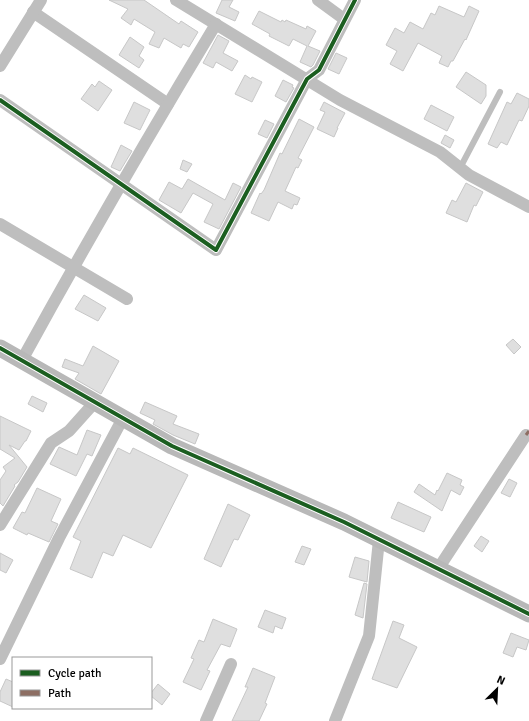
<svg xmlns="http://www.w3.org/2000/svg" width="529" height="721" font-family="Signika,sans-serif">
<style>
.building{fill:#dfdfdf;stroke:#c7c7c7}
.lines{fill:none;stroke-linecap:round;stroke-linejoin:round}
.lane{stroke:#bebebe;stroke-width:6}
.street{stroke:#bebebe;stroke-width:12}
.secondary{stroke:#b8b8b8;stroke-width:17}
.quiet{stroke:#8d6e63;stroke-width:3;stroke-dasharray:6 3;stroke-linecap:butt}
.cycleway-casing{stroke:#fff;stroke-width:6}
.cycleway{stroke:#1b5e20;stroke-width:4}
</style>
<rect width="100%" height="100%" fill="#fff"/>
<g class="building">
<path d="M109 0H144L179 24 181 21 198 32 189 47 183 44 181 48 164 38 159 48 149 44 155 32 134 19 131 25 121 18 128 9Z"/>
<path d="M222 0H233L229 7 239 12 235 21 216 13Z"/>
<path d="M439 6 464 17 469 6 479 11 466 40 465 39 453 61H451L448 67 439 63 442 56 418 43 403 71 390 64 397 51 386 45 395 28 404 33 410 22 423 29 431 13 435 15Z"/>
<path d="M259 11 281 22 282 20 285 22 286 20 306 29 307 26 316 31 308 46 320 51 313 65 311 67 300 62 307 46 293 39 289 46 269 36 270 34 252 24Z"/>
<path d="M218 35 229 41 223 53 238 61 232 71 216 62 213 68 203 63Z"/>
<path d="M130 37 144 47 139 56 144 60 139 68 119 55Z"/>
<path d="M336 53 347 58 339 74 328 69Z"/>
<path d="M466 72 486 85V96L481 104 456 87Z"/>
<path d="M245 75 251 79 252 77 262 82 252 102 235 94Z"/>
<path d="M283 80 293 85 292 87 294 88 286 102 275 96Z"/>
<path d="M99 81 112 90 98 111 81 99 92 84 95 87Z"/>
<path d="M517 93 529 99V106L522 121 519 120 507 145 501 142 497 148 488 144 507 102 511 104Z"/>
<path d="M134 102 150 110 140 130 124 123Z"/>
<path d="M324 102 345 113 337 128H338L334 137 317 129 325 112 320 110Z"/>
<path d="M431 105 454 117 447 131 424 119Z"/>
<path d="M299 119 314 127 298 158 302 160 298 168 296 167 285 191 300 198 297 205 294 204 292 209 278 202 269 221 251 213 260 193 261 194 264 190 280 153 282 154Z"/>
<path d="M265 120 274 124 267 138 258 134Z"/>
<path d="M445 135 454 140 450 148 441 143Z"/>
<path d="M121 145 132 151 120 171 111 167Z"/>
<path d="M183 160 192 164 187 172 180 169Z"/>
<path d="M188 179 225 200 233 183 241 187 219 229 204 222 213 204 193 193 181 213 159 200 169 182 182 189Z"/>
<path d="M466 183 483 192 476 206 474 205 467 222 446 213 452 200 456 202Z"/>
<path d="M84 295 106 308 98 321 75 309Z"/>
<path d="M513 339 521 347 514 354 506 345Z"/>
<path d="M93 346 119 361 101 394 75 379 79 373 62 367 65 359 83 366Z"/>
<path d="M32 396 47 403 43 412 28 404Z"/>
<path d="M145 402 177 416 173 424 199 434 195 444 173 435 153 424 155 420 140 413Z"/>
<path d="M0 416 31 431 26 441H25L19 450 9 445 27 467 18 482 14 485 15 486 3 506 0 503V480L6 471 3 467 15 458 0 449Z"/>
<path d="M87 430 101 435 92 456 87 454 76 476 50 464 59 447 77 455Z"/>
<path d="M118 448 130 454 133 448 188 475 151 548 123 535 113 556 103 552 92 578 70 569 81 541 73 537Z"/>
<path d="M447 473 462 480 460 485 464 487 460 495 451 490 442 511 414 492 419 484 435 495 437 490 438 491Z"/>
<path d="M509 479 517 483 510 497 501 493Z"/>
<path d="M37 488 61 499 51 521 58 524 49 542 28 533 27 535 13 528 22 512 25 513Z"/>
<path d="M398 502 431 517 424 532 391 518Z"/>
<path d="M228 504 250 515 238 540 234 539 221 567 204 559Z"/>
<path d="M481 536 489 541 482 552 474 546Z"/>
<path d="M302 546 311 549 304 565 295 562Z"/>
<path d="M0 553 13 560 6 573 0 570Z"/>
<path d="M355 557 369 561 367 582 349 577Z"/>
<path d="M364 583 367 584 363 618 355 615Z"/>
<path d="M265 610 286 618 282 629 275 626 273 633 258 627Z"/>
<path d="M213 619 237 629 230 647 221 644 207 670 210 671 201 690 183 682 194 659 191 658 199 640 204 642Z"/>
<path d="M393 621 404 625 399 638 417 647 397 688 372 679Z"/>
<path d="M511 633 529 640 526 650 517 647 513 657 503 653Z"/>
<path d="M253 668 275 677 265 703 267 704 259 721H232L248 687H245Z"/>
<path d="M6 679 13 682V707L0 701V692Z"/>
<path d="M158 684 170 694 162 705 151 696V693Z"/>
</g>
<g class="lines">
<path class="lane" d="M460 168 500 92"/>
<g class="street">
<path d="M176 0 340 100 440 152 469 175 529 207"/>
<path d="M318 0 344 19"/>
<path d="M33 12 168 104"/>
<path d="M0 66 41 0"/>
<path d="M0 100 216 250 307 79 319 70 355 0"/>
<path d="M0 224 127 299"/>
<path d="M22 360C84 247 149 135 216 24"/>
<path d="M0 525 51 443 69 431 95 402"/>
<path d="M438 569 526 435"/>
<path d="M0 659 59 538 123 418"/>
<path d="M206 721 231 664"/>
<path d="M335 721 369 636 379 540"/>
</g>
<path class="secondary" d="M0 348 172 446 344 522 529 614"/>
<path class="quiet" d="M526 435 529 431"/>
<g class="cycleway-casing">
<g id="cycleway">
<path d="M0 100 216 250 307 79 319 70 355 0"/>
<path d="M0 348 172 446 344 522 529 614"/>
</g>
</g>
<use href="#cycleway" class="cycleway"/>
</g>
<rect x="12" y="657" width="140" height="52" fill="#ffffff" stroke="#999999"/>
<rect x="20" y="670" width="20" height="6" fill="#1b5e20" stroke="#999999"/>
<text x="48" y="677" font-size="12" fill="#000000">Cycle path</text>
<rect x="20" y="690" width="20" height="6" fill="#8d6e63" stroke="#999999"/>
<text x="48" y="697" font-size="12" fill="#000000">Path</text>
<g transform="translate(497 689) rotate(24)" stroke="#ffffff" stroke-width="3" paint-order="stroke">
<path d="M0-3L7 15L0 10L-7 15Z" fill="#000000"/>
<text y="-6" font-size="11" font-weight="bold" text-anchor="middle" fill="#000000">N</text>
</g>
</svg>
